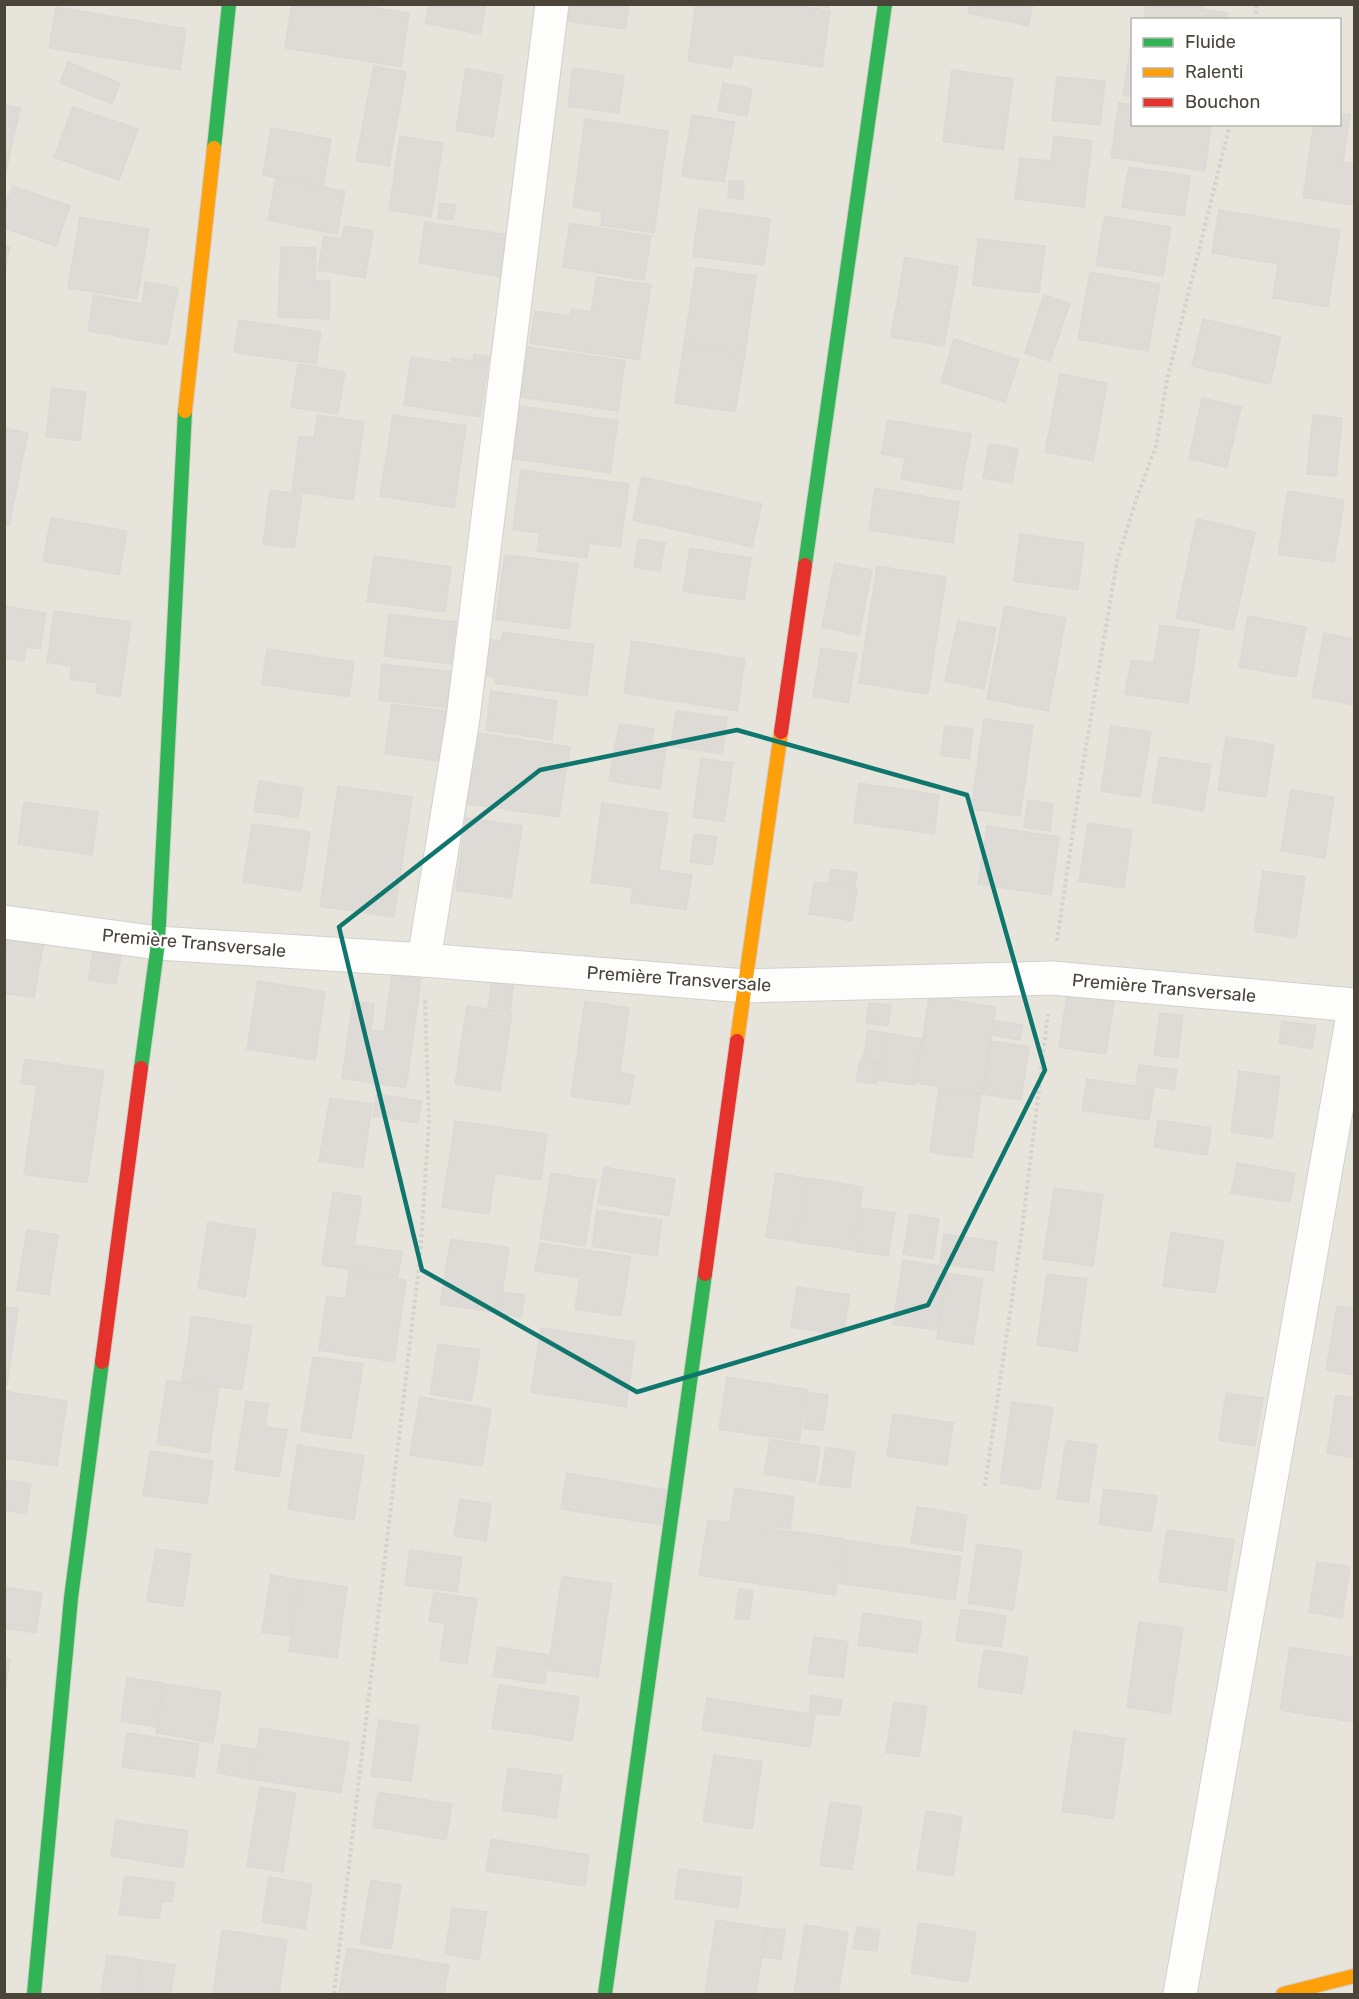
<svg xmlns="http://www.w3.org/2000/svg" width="1359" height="1999" font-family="Rubik,sans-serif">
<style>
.residential{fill:#e7e4dc;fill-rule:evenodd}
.building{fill:#dedbd6;stroke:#dcd9d4;stroke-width:1.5}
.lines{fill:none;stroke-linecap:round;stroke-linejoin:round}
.street-casing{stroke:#d2d0cb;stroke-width:35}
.fast-casing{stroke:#d3cfc5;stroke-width:16}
.slow-casing{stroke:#d3cfc5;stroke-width:16}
.jam-casing{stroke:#d3cfc5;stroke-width:16}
.path{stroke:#d3d2cc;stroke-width:4;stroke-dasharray:3 3;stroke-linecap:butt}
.street{stroke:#fdfdfc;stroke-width:33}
.fast{stroke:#30b455;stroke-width:14}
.slow{stroke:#ff9f0a;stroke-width:14}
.jam{stroke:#e5322d;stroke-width:14}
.marked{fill:none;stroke:#0f766e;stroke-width:4.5;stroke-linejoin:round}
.labels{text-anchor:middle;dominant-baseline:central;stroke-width:4.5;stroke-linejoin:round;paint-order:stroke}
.street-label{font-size:18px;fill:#4b4439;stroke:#fff}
</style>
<rect width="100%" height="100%" fill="#f4f2ee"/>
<path class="residential" d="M5 5H1354V1994H5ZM1132 20H1340V124H1132Z"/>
<g class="building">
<path d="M292 4H353L409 13 401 67 285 48Z"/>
<path d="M429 4H486L480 34 425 23Z"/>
<path d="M571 4H629L625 29 568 21Z"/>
<path d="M696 4H788L830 11 822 67 734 54 731 68 688 61Z"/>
<path d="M804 4H830L829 8Z"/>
<path d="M970 4H1033L1028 26 968 13Z"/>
<path d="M1146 4H1202L1201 9 1228 13 1227 20H1144Z"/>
<path d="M56 7 186 29 180 70 49 48Z"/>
<path d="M1132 38V97L1123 95Z"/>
<path d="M68 62 120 83 112 104 60 83Z"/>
<path d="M374 66 406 72 389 166 356 161Z"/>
<path d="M573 68 624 76 619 113 568 106Z"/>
<path d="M466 69 503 75 493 137 456 130Z"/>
<path d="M952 70 1013 79 1003 150 943 141Z"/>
<path d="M1057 77 1105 81 1100 125 1052 120Z"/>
<path d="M723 83 752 89 747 116 718 111Z"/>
<path d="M1119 103 1132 105V124H1211L1205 171 1111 157Z"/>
<path d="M4 105 20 108 4 179Z"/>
<path d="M73 107 138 129 119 180 54 157Z"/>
<path d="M1340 114 1350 115 1343 162 1354 164V205L1303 197 1314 124H1340Z"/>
<path d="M692 115 735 122 724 182 682 176Z"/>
<path d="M585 119 668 131 654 233 601 225 602 212 573 207Z"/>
<path d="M271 128 331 139 323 186 263 175Z"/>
<path d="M400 136 443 143 431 217 389 210Z"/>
<path d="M1054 136 1092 141 1084 207 1015 199 1020 158 1051 161Z"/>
<path d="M1129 167 1190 176 1184 216 1122 207Z"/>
<path d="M276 178 345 191 337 234 268 220Z"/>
<path d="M729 180 744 182 743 200 728 198Z"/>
<path d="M13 186 70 206 56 246 4 228V209Z"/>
<path d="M440 203 456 205 453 220 438 218Z"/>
<path d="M699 209 770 219 764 265 693 256Z"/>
<path d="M1219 210 1340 230 1328 307 1273 298 1278 264 1212 253Z"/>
<path d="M1105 216 1171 227 1163 276 1096 265Z"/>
<path d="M80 217 149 229 137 299 68 288Z"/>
<path d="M425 222 509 235 502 277 419 263Z"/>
<path d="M570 223 651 236 644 280 563 267Z"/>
<path d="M344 226 373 231 365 278 318 270 324 236 342 239Z"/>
<path d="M978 239 1045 246 1039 293 973 285Z"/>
<path d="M4 246 10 247 4 274Z"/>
<path d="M281 247 316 248 315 281H330L329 319 278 317Z"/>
<path d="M905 257 958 267 944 346 891 337Z"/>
<path d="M696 267 756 276 745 352 684 343Z"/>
<path d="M1090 272 1160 284 1148 351 1078 339Z"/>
<path d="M597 277 651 285 639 360 530 343 535 311 570 316 571 309 591 312Z"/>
<path d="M145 282 178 288 167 345 88 331 94 295 142 304Z"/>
<path d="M1044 295 1070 303 1050 361 1025 353Z"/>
<path d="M1203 319 1281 337 1270 384 1192 366Z"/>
<path d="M239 320 321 332 316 364 234 352Z"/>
<path d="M954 339 1019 360 1005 402 941 382Z"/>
<path d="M684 344 745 354 735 412 675 403Z"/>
<path d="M528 347 625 361 618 411 521 397Z"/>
<path d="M474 354 489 357 480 417 404 405 411 357 451 363 452 358 473 361Z"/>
<path d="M298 364 345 372 338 414 291 407Z"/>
<path d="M1060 374 1107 383 1093 461 1045 452Z"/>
<path d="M52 388 86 392 80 441 46 436Z"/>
<path d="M1202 398 1241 407 1227 467 1189 459Z"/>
<path d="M520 406 618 421 610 473 512 458Z"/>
<path d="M318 415 364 422 353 500 292 491 299 436 314 438Z"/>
<path d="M393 415 466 426 454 508 380 496Z"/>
<path d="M1313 415 1342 418 1336 476 1307 474Z"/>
<path d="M888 420 971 434 961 490 901 479 905 458 881 454Z"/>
<path d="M4 428 28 433 9 525H4Z"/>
<path d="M989 444 1018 449 1012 483 983 478Z"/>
<path d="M521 470 629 484 620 547 589 543 587 558 537 551 540 533 513 529Z"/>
<path d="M642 477 762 504 752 547 633 520Z"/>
<path d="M875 488 959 502 953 543 869 530Z"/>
<path d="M270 490 302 495 294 548 263 544Z"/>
<path d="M1288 491 1344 500 1334 562 1278 554Z"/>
<path d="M51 518 127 531 119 575 43 561Z"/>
<path d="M1197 519 1255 532 1233 630 1176 618Z"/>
<path d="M1020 534 1084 543 1078 590 1014 581Z"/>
<path d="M639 539 665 543 660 571 634 567Z"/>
<path d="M690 548 751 558 744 600 683 591Z"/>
<path d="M505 555 578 564 569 629 496 619Z"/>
<path d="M374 556 451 567 445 612 367 601Z"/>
<path d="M835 563 872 570 859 635 822 627Z"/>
<path d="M877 566 946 577 928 694 859 683Z"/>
<path d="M4 606 46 613 40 649 26 647 24 661 4 658Z"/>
<path d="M1005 606 1066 618 1048 711 987 699Z"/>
<path d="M54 611 131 622 120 697 96 693 98 683 70 679 72 666 47 662Z"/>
<path d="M389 614 456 622 451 664 384 656Z"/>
<path d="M1248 616 1306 627 1296 677 1239 667Z"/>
<path d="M958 621 996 628 984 689 945 681Z"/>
<path d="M1160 625 1199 630 1188 703 1125 694 1131 660 1154 663Z"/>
<path d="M503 632 594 645 587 696 495 683 496 677 483 674 488 639 501 641Z"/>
<path d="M1324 633 1354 639V705L1312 697Z"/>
<path d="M632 641 745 659 737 711 624 693Z"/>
<path d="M821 648 857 654 848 703 813 696Z"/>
<path d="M267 649 354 662 349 697 262 684Z"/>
<path d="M382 664 453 672 449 708 379 700Z"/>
<path d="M491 691 557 701 552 740 486 730Z"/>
<path d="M392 704 451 712 443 762 385 753Z"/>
<path d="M676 711 727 718 722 754 671 746Z"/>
<path d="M984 719 1033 726 1020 816 971 809Z"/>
<path d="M619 724 654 729 651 745 666 747 660 789 609 781Z"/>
<path d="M945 726 973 729 969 759 941 755Z"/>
<path d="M1111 726 1151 732 1140 797 1101 791Z"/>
<path d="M473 732 570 747 559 817 463 803Z"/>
<path d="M1226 737 1274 745 1266 797 1218 790Z"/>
<path d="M1160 757 1211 765 1203 811 1152 802Z"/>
<path d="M701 758 733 763 724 822 693 817Z"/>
<path d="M259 781 303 788 298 818 254 811Z"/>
<path d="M859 783 939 795 934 834 854 822Z"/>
<path d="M338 786 412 797 394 917 320 906Z"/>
<path d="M1291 790 1334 797 1325 858 1281 851Z"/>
<path d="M1028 800 1053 804 1050 831 1024 827Z"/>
<path d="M24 802 98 812 92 855 18 844Z"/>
<path d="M602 803 668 813 659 870 692 875 686 910 631 902 633 888 591 882Z"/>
<path d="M466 818 522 826 511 898 456 890Z"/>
<path d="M1088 823 1132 830 1124 888 1079 881Z"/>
<path d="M252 824 310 832 301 891 243 882Z"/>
<path d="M987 826 1059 837 1051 895 978 884Z"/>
<path d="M694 834 717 837 712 865 690 862Z"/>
<path d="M831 869 857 873 855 888 829 883Z"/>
<path d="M1263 871 1305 877 1296 938 1254 931Z"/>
<path d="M814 882 857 889 852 921 809 914Z"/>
<path d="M6 939 43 945 34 998 4 993Z"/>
<path d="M93 952 121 956 116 984 88 980Z"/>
<path d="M392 975 421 979 406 1088 342 1078 353 1001 374 1004 371 1030 384 1032Z"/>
<path d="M492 979 514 982 510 1011 488 1007Z"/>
<path d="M258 981 325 992 315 1060 247 1049Z"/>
<path d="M1068 988 1115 995 1106 1054 1059 1047Z"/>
<path d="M929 996 996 1007 982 1094 916 1083Z"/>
<path d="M585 1001 629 1008 620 1072 634 1075 629 1105 571 1096Z"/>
<path d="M869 1003 891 1005 888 1026 866 1023Z"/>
<path d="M467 1006 512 1013 500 1091 455 1084Z"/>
<path d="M1160 1013 1183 1016 1178 1058 1154 1055Z"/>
<path d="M994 1021 1023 1025 1020 1040 992 1035Z"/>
<path d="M1282 1021 1316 1026 1312 1049 1279 1043Z"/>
<path d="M868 1030 886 1033 881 1063 863 1060Z"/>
<path d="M886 1033 922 1039 914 1085 879 1080Z"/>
<path d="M991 1041 1029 1047 1021 1100 983 1094Z"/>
<path d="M25 1059 104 1071 87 1183 24 1174 37 1085 21 1083Z"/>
<path d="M860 1061 881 1064 877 1084 856 1081Z"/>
<path d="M1139 1065 1177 1070 1174 1090 1136 1084Z"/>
<path d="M1239 1071 1280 1077 1272 1138 1231 1132Z"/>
<path d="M1087 1079 1154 1089 1149 1120 1082 1110Z"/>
<path d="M939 1088 981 1094 972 1158 930 1152Z"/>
<path d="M377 1094 422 1101 418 1123 373 1116Z"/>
<path d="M330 1098 372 1104 363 1168 319 1161Z"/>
<path d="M1158 1120 1211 1128 1207 1155 1154 1147Z"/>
<path d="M455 1121 547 1134 541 1180 495 1173 489 1214 442 1207Z"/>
<path d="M1237 1163 1295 1173 1290 1202 1231 1193Z"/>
<path d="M604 1167 675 1179 669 1216 598 1204Z"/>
<path d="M551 1173 596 1180 585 1246 540 1239Z"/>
<path d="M776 1173 806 1178 796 1241 766 1237Z"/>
<path d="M808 1178 863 1187 853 1250 797 1242Z"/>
<path d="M1054 1188 1103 1195 1093 1266 1043 1259Z"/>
<path d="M333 1192 362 1197 354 1245 402 1252 398 1277 322 1265Z"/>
<path d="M861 1208 895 1213 888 1256 855 1251Z"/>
<path d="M597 1210 662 1220 657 1256 592 1246Z"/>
<path d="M910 1214 939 1219 933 1259 903 1254Z"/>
<path d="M208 1222 256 1230 245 1297 198 1288Z"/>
<path d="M27 1230 58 1235 49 1295 17 1290Z"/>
<path d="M1171 1232 1224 1241 1215 1293 1163 1286Z"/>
<path d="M944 1234 997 1242 993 1271 940 1263Z"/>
<path d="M451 1239 509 1248 499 1313 440 1304Z"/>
<path d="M540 1243 631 1257 621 1316 575 1309 580 1278 535 1271Z"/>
<path d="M903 1260 947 1267 937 1330 893 1324Z"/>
<path d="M349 1271 406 1280 394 1362 319 1350 327 1296 346 1299Z"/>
<path d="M947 1273 983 1279 973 1345 937 1339Z"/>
<path d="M1047 1274 1087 1279 1077 1352 1037 1345Z"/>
<path d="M797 1287 850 1295 843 1335 791 1327Z"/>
<path d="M502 1292 525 1295 521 1317 499 1313Z"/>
<path d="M1337 1306 1354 1308V1375L1326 1370Z"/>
<path d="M4 1307 18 1309 7 1385H4Z"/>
<path d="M192 1316 252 1326 242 1390 182 1381Z"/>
<path d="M541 1328 635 1342 626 1407 531 1392Z"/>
<path d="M438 1344 480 1350 471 1401 430 1394Z"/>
<path d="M313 1357 363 1364 351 1439 301 1431Z"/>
<path d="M727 1377 808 1390 799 1441 719 1429Z"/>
<path d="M167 1380 219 1388 209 1453 157 1444Z"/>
<path d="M4 1391 67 1401 57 1466 4 1458Z"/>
<path d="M809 1393 828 1395 823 1431 804 1428Z"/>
<path d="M1226 1393 1263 1398 1255 1446 1219 1440Z"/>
<path d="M1336 1395 1354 1398V1458L1327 1453Z"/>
<path d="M420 1397 491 1409 482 1466 410 1455Z"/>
<path d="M246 1401 268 1404 265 1427 287 1430 279 1477 235 1470Z"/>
<path d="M1012 1402 1053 1408 1040 1490 1000 1483Z"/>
<path d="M893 1414 953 1423 947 1465 887 1456Z"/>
<path d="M770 1439 820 1447 815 1482 764 1474Z"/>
<path d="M1066 1440 1097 1445 1088 1503 1057 1499Z"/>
<path d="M298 1445 364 1456 354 1520 288 1509Z"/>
<path d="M826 1447 855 1452 850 1488 820 1484Z"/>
<path d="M150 1451 213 1461 207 1504 143 1495Z"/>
<path d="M567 1473 666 1490 661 1525 561 1509Z"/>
<path d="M4 1480 31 1484 26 1514 4 1510Z"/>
<path d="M735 1488 794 1497 790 1529 730 1521Z"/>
<path d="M1104 1489 1157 1496 1151 1532 1099 1524Z"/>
<path d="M460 1499 491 1504 486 1541 454 1536Z"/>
<path d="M917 1507 967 1515 962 1551 911 1543Z"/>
<path d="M708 1520 844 1539 835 1595 699 1575Z"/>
<path d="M1167 1530 1234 1540 1226 1591 1159 1581Z"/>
<path d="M845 1540 961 1557 955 1600 839 1583Z"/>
<path d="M977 1544 1022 1551 1013 1610 968 1603Z"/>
<path d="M156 1549 191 1554 183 1607 147 1601Z"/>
<path d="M410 1550 462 1557 457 1592 405 1585Z"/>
<path d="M1317 1562 1350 1567 1342 1618 1309 1612Z"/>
<path d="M271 1575 298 1580 290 1636 262 1632Z"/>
<path d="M562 1576 612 1584 598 1677 548 1670Z"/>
<path d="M300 1580 347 1587 337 1658 289 1651Z"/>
<path d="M4 1587 42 1593 36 1633 4 1628Z"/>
<path d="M739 1589 753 1591 749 1620 735 1618Z"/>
<path d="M434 1592 477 1599 467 1664 440 1660 445 1623 429 1621Z"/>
<path d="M961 1609 1006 1616 1001 1647 956 1640Z"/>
<path d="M863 1613 922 1622 917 1653 858 1645Z"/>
<path d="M1139 1622 1183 1628 1170 1714 1127 1707Z"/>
<path d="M814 1637 848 1642 843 1678 808 1673Z"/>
<path d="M498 1647 549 1655 544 1684 493 1676Z"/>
<path d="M1290 1647 1354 1658V1722L1280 1710Z"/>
<path d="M984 1650 1028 1657 1022 1694 978 1687Z"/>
<path d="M4 1658 10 1659 4 1698Z"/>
<path d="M127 1678 163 1683 157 1727 121 1721Z"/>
<path d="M164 1684 221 1692 213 1743 156 1733Z"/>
<path d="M499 1685 579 1697 572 1741 492 1728Z"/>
<path d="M811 1695 842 1700 839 1716 809 1712Z"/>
<path d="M707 1698 815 1715 810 1747 702 1730Z"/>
<path d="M894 1702 927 1707 919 1757 886 1752Z"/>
<path d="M379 1720 419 1726 411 1781 371 1776Z"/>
<path d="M260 1728 349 1742 341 1793 253 1779Z"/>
<path d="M1074 1731 1125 1739 1113 1819 1062 1811Z"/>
<path d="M127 1733 199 1744 194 1777 122 1767Z"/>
<path d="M222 1744 256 1750 252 1779 217 1773Z"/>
<path d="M714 1755 762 1762 752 1829 703 1821Z"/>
<path d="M508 1768 562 1776 556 1818 502 1810Z"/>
<path d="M260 1787 296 1793 283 1872 247 1866Z"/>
<path d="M378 1792 452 1804 446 1840 373 1827Z"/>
<path d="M830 1802 862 1807 852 1870 820 1865Z"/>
<path d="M926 1811 962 1817 953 1876 917 1870Z"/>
<path d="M116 1820 188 1831 183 1868 111 1856Z"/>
<path d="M491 1839 589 1855 585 1886 486 1871Z"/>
<path d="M679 1869 742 1878 738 1908 675 1898Z"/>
<path d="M125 1876 175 1883 172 1902 162 1901 159 1919 119 1914Z"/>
<path d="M269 1877 312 1884 305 1929 262 1922Z"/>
<path d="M371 1880 401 1885 391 1949 360 1944Z"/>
<path d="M452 1908 487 1912 479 1960 445 1954Z"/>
<path d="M716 1920 766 1928 756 1994H705Z"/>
<path d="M919 1923 976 1932 968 1982 911 1973Z"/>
<path d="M805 1925 848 1932 838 1994H794Z"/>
<path d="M857 1927 880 1930 877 1951 853 1948Z"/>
<path d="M767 1928 785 1930 781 1960 763 1957Z"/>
<path d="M222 1930 287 1940 279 1994H213Z"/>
<path d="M347 1948 449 1965 444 1994 339 1993Z"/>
<path d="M107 1955 141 1960 136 1994H101Z"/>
<path d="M141 1960 175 1965 171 1994H136Z"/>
</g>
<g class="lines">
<g class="street-casing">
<g id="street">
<path d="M4 922 158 943 424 960 745 986 1052 978 1354 1005"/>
<path d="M424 960 463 718 552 4"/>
<path d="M1180 1994 1354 1009"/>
</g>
</g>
<g class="fast-casing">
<g id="fast">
<path d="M214 148 229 4"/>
<path d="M805 565 885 4"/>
<path d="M141 1068 158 943 185 411"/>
<path d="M34 1994 71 1598 102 1362"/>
<path d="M605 1994 705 1274"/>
</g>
</g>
<g class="slow-casing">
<g id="slow">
<path d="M185 411 214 148"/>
<path d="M737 1041 781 732"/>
<path d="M1283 1994 1354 1976"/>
</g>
</g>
<g class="jam-casing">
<g id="jam">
<path d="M781 732 805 565"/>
<path d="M705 1274 737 1041"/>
<path d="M102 1362 141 1068"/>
</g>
</g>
<g class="path">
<path d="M1255 20 1257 4"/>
<path d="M1057 941 1080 783 1117 561 1137 497 1156 446 1167 380 1230 124"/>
<path d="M985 1486 1022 1229 1048 1014"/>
<path d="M334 1994 420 1257 429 1122 425 999"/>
</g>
<use href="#street" class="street"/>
<use href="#fast" class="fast"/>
<use href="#slow" class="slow"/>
<use href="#jam" class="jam"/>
</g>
<path class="marked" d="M737 730 967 795 1045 1070 928 1305 637 1392 422 1270 339 927 540 770Z"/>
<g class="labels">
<g class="street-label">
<text transform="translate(194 943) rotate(5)">Première Transversale</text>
<text transform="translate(679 979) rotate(4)">Première Transversale</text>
<text transform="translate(1164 988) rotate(5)">Première Transversale</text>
</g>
</g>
<rect width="1359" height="1999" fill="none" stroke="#4b4439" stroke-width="12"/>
<rect x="1131" y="18" width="210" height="108" fill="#ffffff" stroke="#b7b4b0" stroke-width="1.5"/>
<rect x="1143" y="38" width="30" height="9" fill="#30b455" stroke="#b7b4b0" stroke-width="1.5"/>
<text x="1185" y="48" font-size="18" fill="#4b4439">Fluide</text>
<rect x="1143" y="68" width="30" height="9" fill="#ff9f0a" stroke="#b7b4b0" stroke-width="1.5"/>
<text x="1185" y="78" font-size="18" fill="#4b4439">Ralenti</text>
<rect x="1143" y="98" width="30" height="9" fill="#e5322d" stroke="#b7b4b0" stroke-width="1.5"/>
<text x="1185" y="108" font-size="18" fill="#4b4439">Bouchon</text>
</svg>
